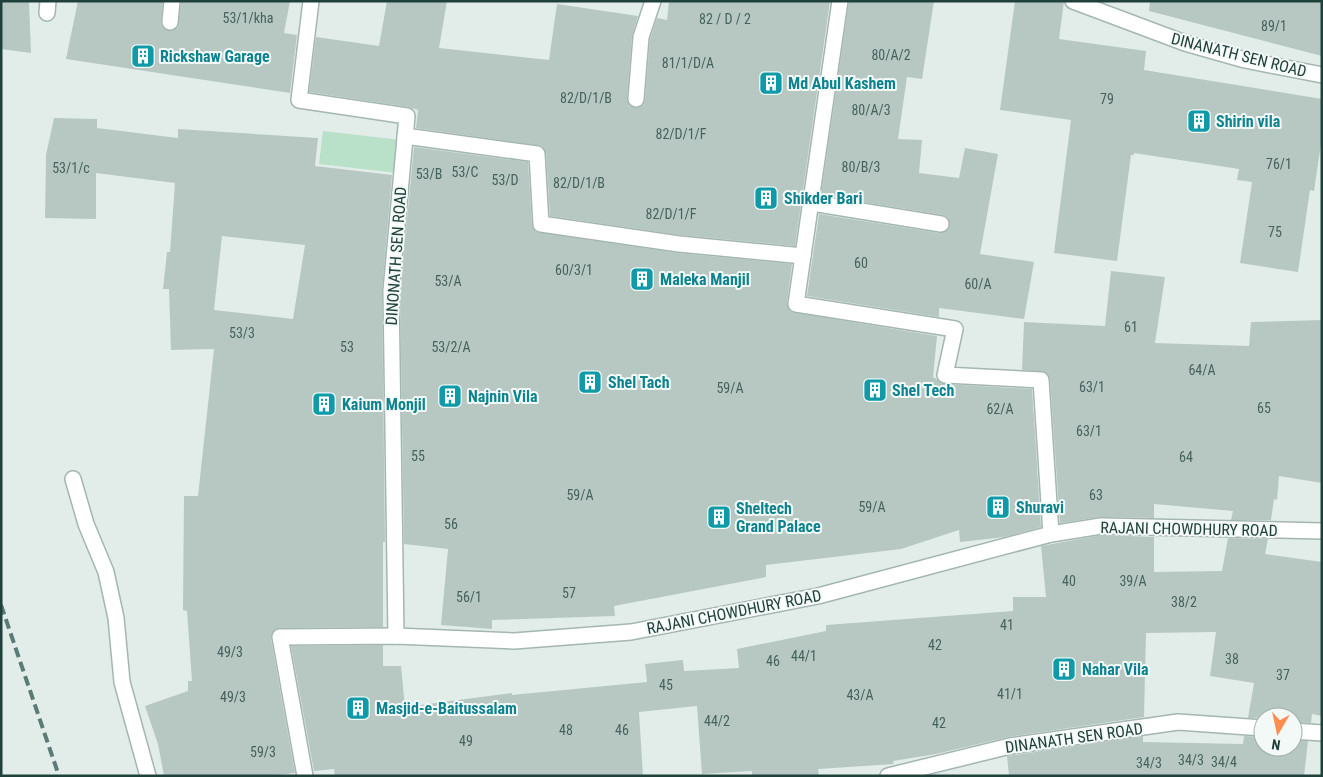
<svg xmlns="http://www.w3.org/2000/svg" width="1323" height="777" font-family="'Roboto Condensed',sans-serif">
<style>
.green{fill:#b9e0c8}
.building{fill:#b7c8c3;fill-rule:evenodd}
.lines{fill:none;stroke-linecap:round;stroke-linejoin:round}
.street-casing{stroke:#a4b6b1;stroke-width:18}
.street{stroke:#fff;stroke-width:15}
.rail{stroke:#5a7b76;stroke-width:4;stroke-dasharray:10 5;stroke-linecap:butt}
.labels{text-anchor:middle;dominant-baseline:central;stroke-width:4;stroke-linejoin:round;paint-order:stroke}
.number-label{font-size:14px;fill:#46625d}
.street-label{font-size:16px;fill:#20403b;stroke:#f3f9f7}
.culture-label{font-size:16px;font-weight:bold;fill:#0d838f;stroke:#f3f9f7;text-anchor:start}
</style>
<rect width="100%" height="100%" fill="#e2ede9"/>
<path class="green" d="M323 131 401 140 397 173 319 164Z"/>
<g class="building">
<path d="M1 1H29L31 53 1 49Z"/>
<path d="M78 1H163L161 25 170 31 178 27 181 1H290L284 33 297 35 290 93 66 59Z"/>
<path d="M387 1H447L439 48 549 60 557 4 638 16 632 36 627 98 630 106 636 108 643 105 645 100 650 39 657 18 667 20 669 1H830L795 246 680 235 550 216 546 153 542 146 416 128 418 110 409 107 309 92 316 37 379 46Z"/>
<path d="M849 1H934L922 79 907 77 898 139 922 140 919 173 959 178 965 148 998 154 980 254 1034 262 1024 319 939 308V317L807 296 819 214 939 233 948 230 950 225 947 217 943 215 821 195Z"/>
<path d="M1015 1H1064L1059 39 1146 51 1144 70 1322 99V137L1314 191 1310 190 1298 272 1240 263 1252 182 1237 180 1239 169 1134 153V155H1131L1117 261 1054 253 1071 120 1000 110Z"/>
<path d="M1150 1H1322V56L1149 11Z"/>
<path d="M54 118 97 119V128L178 138V129L318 138 315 166 392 175 382 291 385 542H383V627L280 628 272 633 271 639 295 773 269 776H164L158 744 145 706 188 691V681H192L187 611 183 610 184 496H198L214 349 171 350 169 289H163L167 252H170L175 183 96 173V219L45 218 46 155ZM222 236 305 245 293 319 214 310Z"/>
<path d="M414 147 528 162 532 225 536 232 678 253 792 264 787 303 791 312 937 336 933 377 944 384 1032 389 1041 527 1005 537 960 542 959 530 901 549 766 565V577L614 606 615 616 492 620V629L441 625 448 549 404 544 400 291Z"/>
<path d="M1111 271 1165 277 1155 343 1249 346 1251 322 1322 320V483L1279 476 1277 500 1274 499 1271 520H1231L1233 511 1154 504V518L1101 517 1060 523 1050 379 1045 372 1022 370 1024 322 1105 326Z"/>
<path d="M1102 535 1154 537V572L1222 571 1228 538 1268 539 1265 554 1322 562V716L1312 714 1311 723 1293 722V717L1248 718 1254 683 1210 676 1216 632 1146 633 1144 717 1008 737 936 754 893 761 894 764 818 769 819 776H752V771L702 774 697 706 639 712 643 776H335L334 769 314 771 291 646 383 645V666H401L405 707 512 693V695L647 682 645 664 683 660 684 671 739 668 737 649 826 631V625L1013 611V597H1046L1041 546Z"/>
<path d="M1143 736V742L1243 744 1244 736 1263 737V747H1293V740L1308 741 1304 776H1009L1007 756Z"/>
</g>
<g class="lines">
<g class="street-casing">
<g id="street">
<path d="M311 1 299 100 407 116 391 291 396 636"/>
<path d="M840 1 796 304 955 329 945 375 1041 380 1051 534"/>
<path d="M1073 1 1185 43 1245 60 1322 75"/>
<path d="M47 13 48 1"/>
<path d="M170 22 172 1"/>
<path d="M636 99 641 37 653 1"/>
<path d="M405 136 537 154 541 224 679 244 803 256"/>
<path d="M812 203 941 224"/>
<path d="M73 479 86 524 106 572 116 618 122 682 148 776"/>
<path d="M1293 731 1322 733"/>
<path d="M305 776 280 637 396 636 514 641 631 632 818 596 1051 534 1101 526 1322 531"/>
<path d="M888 776 1010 746 1178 722 1263 728"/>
</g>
</g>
<use href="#street" class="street"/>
<path class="rail" d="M1 605 59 776"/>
</g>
<defs>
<g id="building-square" transform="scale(1.25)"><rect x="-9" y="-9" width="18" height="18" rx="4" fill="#0f9aa8" stroke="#f3f9f7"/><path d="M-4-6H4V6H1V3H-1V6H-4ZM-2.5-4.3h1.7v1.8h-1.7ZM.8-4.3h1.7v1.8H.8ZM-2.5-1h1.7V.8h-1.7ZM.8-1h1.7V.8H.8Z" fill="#fff"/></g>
</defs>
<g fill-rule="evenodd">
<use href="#building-square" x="143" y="56"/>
<use href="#building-square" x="771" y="83"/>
<use href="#building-square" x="1199" y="121"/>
<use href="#building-square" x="766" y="198"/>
<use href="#building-square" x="642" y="279"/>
<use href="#building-square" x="590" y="382"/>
<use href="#building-square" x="875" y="390"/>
<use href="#building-square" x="450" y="396"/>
<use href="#building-square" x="324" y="404"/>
<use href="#building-square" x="998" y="507"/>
<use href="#building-square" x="719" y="517"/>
<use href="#building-square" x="1064" y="669"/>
<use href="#building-square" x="358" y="708"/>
</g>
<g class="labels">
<g class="number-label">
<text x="248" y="18">53/1/kha</text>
<text x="725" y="19">82 / D / 2</text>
<text x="1274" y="26">89/1</text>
<text x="891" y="55">80/A/2</text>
<text x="688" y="63">81/1/D/A</text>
<text x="586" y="98">82/D/1/B</text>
<text x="1107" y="99">79</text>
<text x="871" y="110">80/A/3</text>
<text x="681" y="134">82/D/1/F</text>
<text x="1279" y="164">76/1</text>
<text x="861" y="167">80/B/3</text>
<text x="71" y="168">53/1/c</text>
<text x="465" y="172">53/C</text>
<text x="429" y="174">53/B</text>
<text x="505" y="180">53/D</text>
<text x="579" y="183">82/D/1/B</text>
<text x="671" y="214">82/D/1/F</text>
<text x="1275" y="232">75</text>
<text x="861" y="263">60</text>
<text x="574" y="270">60/3/1</text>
<text x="448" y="281">53/A</text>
<text x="978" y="284">60/A</text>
<text x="1131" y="327">61</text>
<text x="242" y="333">53/3</text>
<text x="347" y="347">53</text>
<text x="451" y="347">53/2/A</text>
<text x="1202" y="370">64/A</text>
<text x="1092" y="387">63/1</text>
<text x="730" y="388">59/A</text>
<text x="1264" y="408">65</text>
<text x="1000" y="409">62/A</text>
<text x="1089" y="431">63/1</text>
<text x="418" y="456">55</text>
<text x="1186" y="457">64</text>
<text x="580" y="495">59/A</text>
<text x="1096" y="495">63</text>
<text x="872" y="507">59/A</text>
<text x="451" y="524">56</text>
<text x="1069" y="581">40</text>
<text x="1133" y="581">39/A</text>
<text x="569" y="593">57</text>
<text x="469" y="597">56/1</text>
<text x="1184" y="602">38/2</text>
<text x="1007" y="625">41</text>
<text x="935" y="645">42</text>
<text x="230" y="652">49/3</text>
<text x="804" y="656">44/1</text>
<text x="1232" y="659">38</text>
<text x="773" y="661">46</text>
<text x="1283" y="675">37</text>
<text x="666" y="685">45</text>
<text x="1010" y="694">41/1</text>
<text x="860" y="695">43/A</text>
<text x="233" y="697">49/3</text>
<text x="717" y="721">44/2</text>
<text x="939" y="723">42</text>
<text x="566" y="730">48</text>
<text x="622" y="730">46</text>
<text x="466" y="741">49</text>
<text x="263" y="752">59/3</text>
<text x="1191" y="760">34/3</text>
<text x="1224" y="762">34/4</text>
<text x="1149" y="763">34/3</text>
</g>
<g class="street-label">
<text transform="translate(1239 55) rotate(14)">DINANATH SEN ROAD</text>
<text transform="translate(396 256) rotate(-86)">DINONATH SEN ROAD</text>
<text transform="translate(1189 529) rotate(1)">RAJANI CHOWDHURY ROAD</text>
<text transform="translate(734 612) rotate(-11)">RAJANI CHOWDHURY ROAD</text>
<text transform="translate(1074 738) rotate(-8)">DINANATH SEN ROAD</text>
</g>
<g class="culture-label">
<text x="160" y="56">Rickshaw Garage</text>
<text x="788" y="83">Md Abul Kashem</text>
<text x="1216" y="121">Shirin vila</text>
<text x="784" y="198">Shikder Bari</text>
<text x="660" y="279">Maleka Manjil</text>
<text x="608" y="382">Shel Tach</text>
<text x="892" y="390">Shel Tech</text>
<text x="468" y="396">Najnin Vila</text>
<text x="342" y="404">Kaium Monjil</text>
<text x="1016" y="507">Shuravi</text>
<text x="736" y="508">Sheltech<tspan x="736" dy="18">Grand Palace</tspan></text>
<text x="1082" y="669">Nahar Vila</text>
<text x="376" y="708">Masjid-e-Baitussalam</text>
</g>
</g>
<rect width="1323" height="777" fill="none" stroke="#20403b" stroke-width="5"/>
<g transform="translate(1278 732) rotate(189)"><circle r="24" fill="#f3f9f7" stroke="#9fafac"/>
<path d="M0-4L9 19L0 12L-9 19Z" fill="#fe8d4f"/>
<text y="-8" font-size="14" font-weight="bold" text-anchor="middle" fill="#20403b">N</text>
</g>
</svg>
